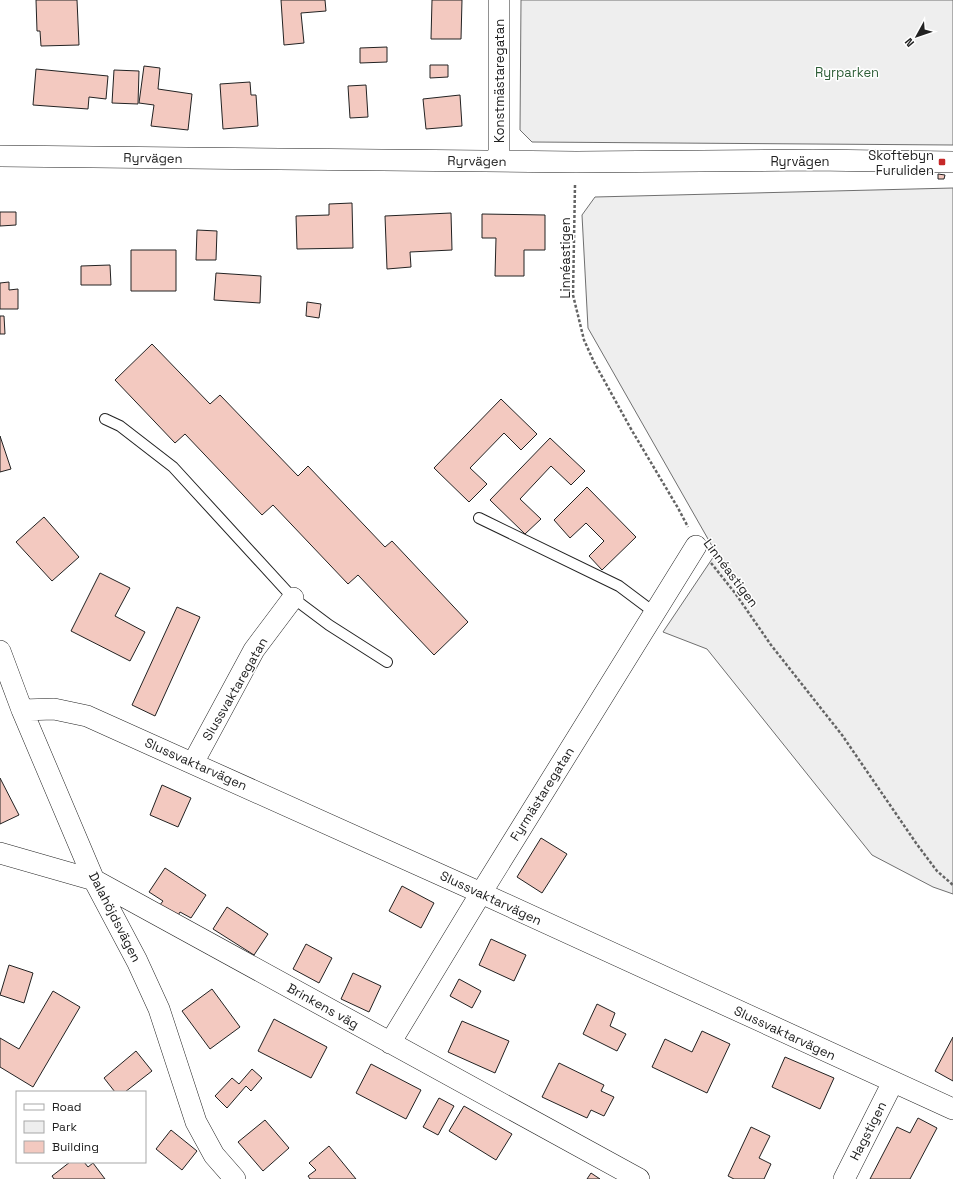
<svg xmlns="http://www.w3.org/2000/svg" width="953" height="1179" viewBox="0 0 953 1179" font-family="'Space Grotesk',sans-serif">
<rect width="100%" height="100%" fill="#fff"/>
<path fill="#eee" stroke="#6f6f6f" d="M521,0H953V145L532,142L520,130Z
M953,188V894L933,887L872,855L707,649L663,632L716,553L588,328L582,215L595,197Z"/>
<path fill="#f3c9c0" stroke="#222" d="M36,0H77L79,45L41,46L40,31H37Z
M281,0H325L326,11L301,13L304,43L284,45Z
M432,0H462L461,39H431Z
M387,47V62L360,63V48Z
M430,65H448V77L430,78Z
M144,66L160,68L158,89L192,94L188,130L151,126L154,105L139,103Z
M36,69L108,76L106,99L89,97L88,109L33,105Z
M114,70L139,71L138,104L112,103Z
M250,82L251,95H256L258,126L223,129L220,84Z
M366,85L368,117L350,118L348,86Z
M460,95L462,126L426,129L423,99Z
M938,174L945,175L944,179H938Z
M352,203L353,248L297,249L296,216L329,215V204Z
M0,212H16V225L0,226Z
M451,213L452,250L410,252L411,267L387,269L385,216Z
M482,214L545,215V250H524V276H495L496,238H482Z
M197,230L217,231L216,260H196Z
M131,250H176V291H131Z
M110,265L111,285H81V266Z
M216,273L261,276L260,303L214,300Z
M9,282V290L18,289V309H0V283Z
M307,302L321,304L319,318L306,316Z
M0,316H4L5,334H0Z
M152,344L210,404L220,395L298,476L308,466L385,547L392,541L468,622L434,655L358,575L348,584L273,505L262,515L185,434L175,443L115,380Z
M501,399L537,434L521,450L504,433L470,468L487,484L469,502L434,468Z
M0,436L11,469L0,472Z
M550,438L585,471L571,485L551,466L520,499L541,519L525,534L490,500Z
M587,487L636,537L602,570L589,556L604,541L586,523L570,538L554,520Z
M44,517L79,557L52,581L16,542Z
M100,573L130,588L115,616L145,632L130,661L71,631Z
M177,607L200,617L155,716L132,705Z
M0,778L19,815L0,824Z
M162,785L191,798L178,827L150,815Z
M541,838L567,854L542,893L517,877Z
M165,868L206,895L191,918L180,912L177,917L159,906L163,901L149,892Z
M402,886L434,903L421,928L389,911Z
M227,907L268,934L254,955L213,929Z
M491,939L526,955L514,981L479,965Z
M306,944L332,958L319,983L293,969Z
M9,965L33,973L24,1003L0,995Z
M353,973L381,986L369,1012L341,999Z
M459,979L481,991L472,1008L450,996Z
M212,989L240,1027L210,1049L182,1011Z
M53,991L80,1007L33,1087L0,1067V1038L19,1049Z
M597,1004L615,1013L610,1026L626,1034L617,1051L583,1034Z
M274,1019L327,1047L311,1078L258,1051Z
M462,1021L509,1041L495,1073L448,1052Z
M702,1031L730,1044L707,1093L652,1067L665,1039L692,1052Z
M953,1037V1081L935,1071Z
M136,1051L152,1071L125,1092H115L104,1078Z
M785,1057L834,1078L820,1109L772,1087Z
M559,1063L604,1085L601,1091L614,1097L604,1116L591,1110L587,1118L542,1097Z
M371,1064L421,1090L406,1119L356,1093Z
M252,1069L262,1078L251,1091L246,1086L227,1108L215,1096L232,1078L239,1084Z
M439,1098L454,1106L438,1135L423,1127Z
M464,1106L512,1134L496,1160L449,1131Z
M918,1118L937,1128L910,1179H870L897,1127L910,1133Z
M265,1120L289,1148L263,1171L238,1142Z
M751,1127L770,1136L759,1158L771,1164L764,1179H734L728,1176Z
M171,1130L197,1151L182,1170L156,1149Z
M329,1146L356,1179H310L308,1176L316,1170L309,1163Z
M70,1162H84L88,1167L93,1163L105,1179H54L52,1176Z
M591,1173L600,1179H587Z"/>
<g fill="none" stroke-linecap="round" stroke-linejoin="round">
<defs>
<path id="service" d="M105,419L120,426L173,467L293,598L329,625L387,662
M479,518L619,586L655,613"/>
<path id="minor" d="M499,0V161
M0,156L576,162L813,160L953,162
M0,651L22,710L94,880L137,961L159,1009L196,1122L214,1155L235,1179
M22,710L54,709L87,716L481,893L953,1109
M193,763L254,650L293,598
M0,853L94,880L639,1179
M390,1043L481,893L696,546
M844,1179L893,1082"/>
</defs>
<use href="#service" stroke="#222" stroke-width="12"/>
<use href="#minor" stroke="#222" stroke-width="22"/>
<path stroke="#646464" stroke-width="2.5" stroke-dasharray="3 2" stroke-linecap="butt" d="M575,185L573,295L584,340L594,362L631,429L678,508L688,527
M711,563L735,593L771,645L842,735L916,843L937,871L953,885"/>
<use href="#service" stroke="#fff" stroke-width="10"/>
<use href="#minor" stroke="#fff" stroke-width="21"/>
</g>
<rect fill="#c62828" stroke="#fff" stroke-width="1.5" x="938" y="158" width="8" height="8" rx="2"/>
<g text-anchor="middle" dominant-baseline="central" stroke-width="3" stroke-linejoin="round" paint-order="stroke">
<g font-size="13" fill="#2f5e38" stroke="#fff">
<text x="847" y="72">Ryrparken</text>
</g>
<g font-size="13" fill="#222" stroke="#fff">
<text transform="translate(499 81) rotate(-90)">Konstmästaregatan</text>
<text transform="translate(153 158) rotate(1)">Ryrvägen</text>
<text transform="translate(477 161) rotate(1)">Ryrvägen</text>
<text x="800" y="161">Ryrvägen</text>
<text transform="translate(565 258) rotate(-90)">Linnéastigen</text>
<text transform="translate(731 573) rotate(53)">Linnéastigen</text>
<text transform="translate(235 689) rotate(-60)">Slussvaktaregatan</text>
<text transform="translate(196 764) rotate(24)">Slussvaktarvägen</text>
<text transform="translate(542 794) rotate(-58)">Fyrmästaregatan</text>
<text transform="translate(491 898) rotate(25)">Slussvaktarvägen</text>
<text transform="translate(115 917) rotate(63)">Dalahöjdsvägen</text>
<text transform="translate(323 1006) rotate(29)">Brinkens väg</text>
<text transform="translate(785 1033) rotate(25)">Slussvaktarvägen</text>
<text transform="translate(868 1131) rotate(-63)">Hagstigen</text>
</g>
<g font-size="13" fill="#222" stroke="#fff" text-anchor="end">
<text x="934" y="155">Skoftebyn<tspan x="934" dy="15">Furuliden</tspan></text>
</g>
</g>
<rect x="16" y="1091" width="130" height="72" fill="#ffffff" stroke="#a7a7a7"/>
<rect x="24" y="1104" width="20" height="6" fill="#ffffff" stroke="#a7a7a7"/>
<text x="52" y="1111" font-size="12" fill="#222222">Road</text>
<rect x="24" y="1121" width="20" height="12" fill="#eeeeee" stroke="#a7a7a7"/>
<text x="52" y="1131" font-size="12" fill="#222222">Park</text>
<rect x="24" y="1141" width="20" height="12" fill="#f3c9c0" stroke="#a7a7a7"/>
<text x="52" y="1151" font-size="12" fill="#222222">Building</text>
<g transform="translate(917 36) rotate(230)" stroke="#ffffff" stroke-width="3" paint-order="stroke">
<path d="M0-3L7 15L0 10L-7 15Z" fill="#222222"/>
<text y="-6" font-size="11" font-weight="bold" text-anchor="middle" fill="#222222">N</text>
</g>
</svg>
